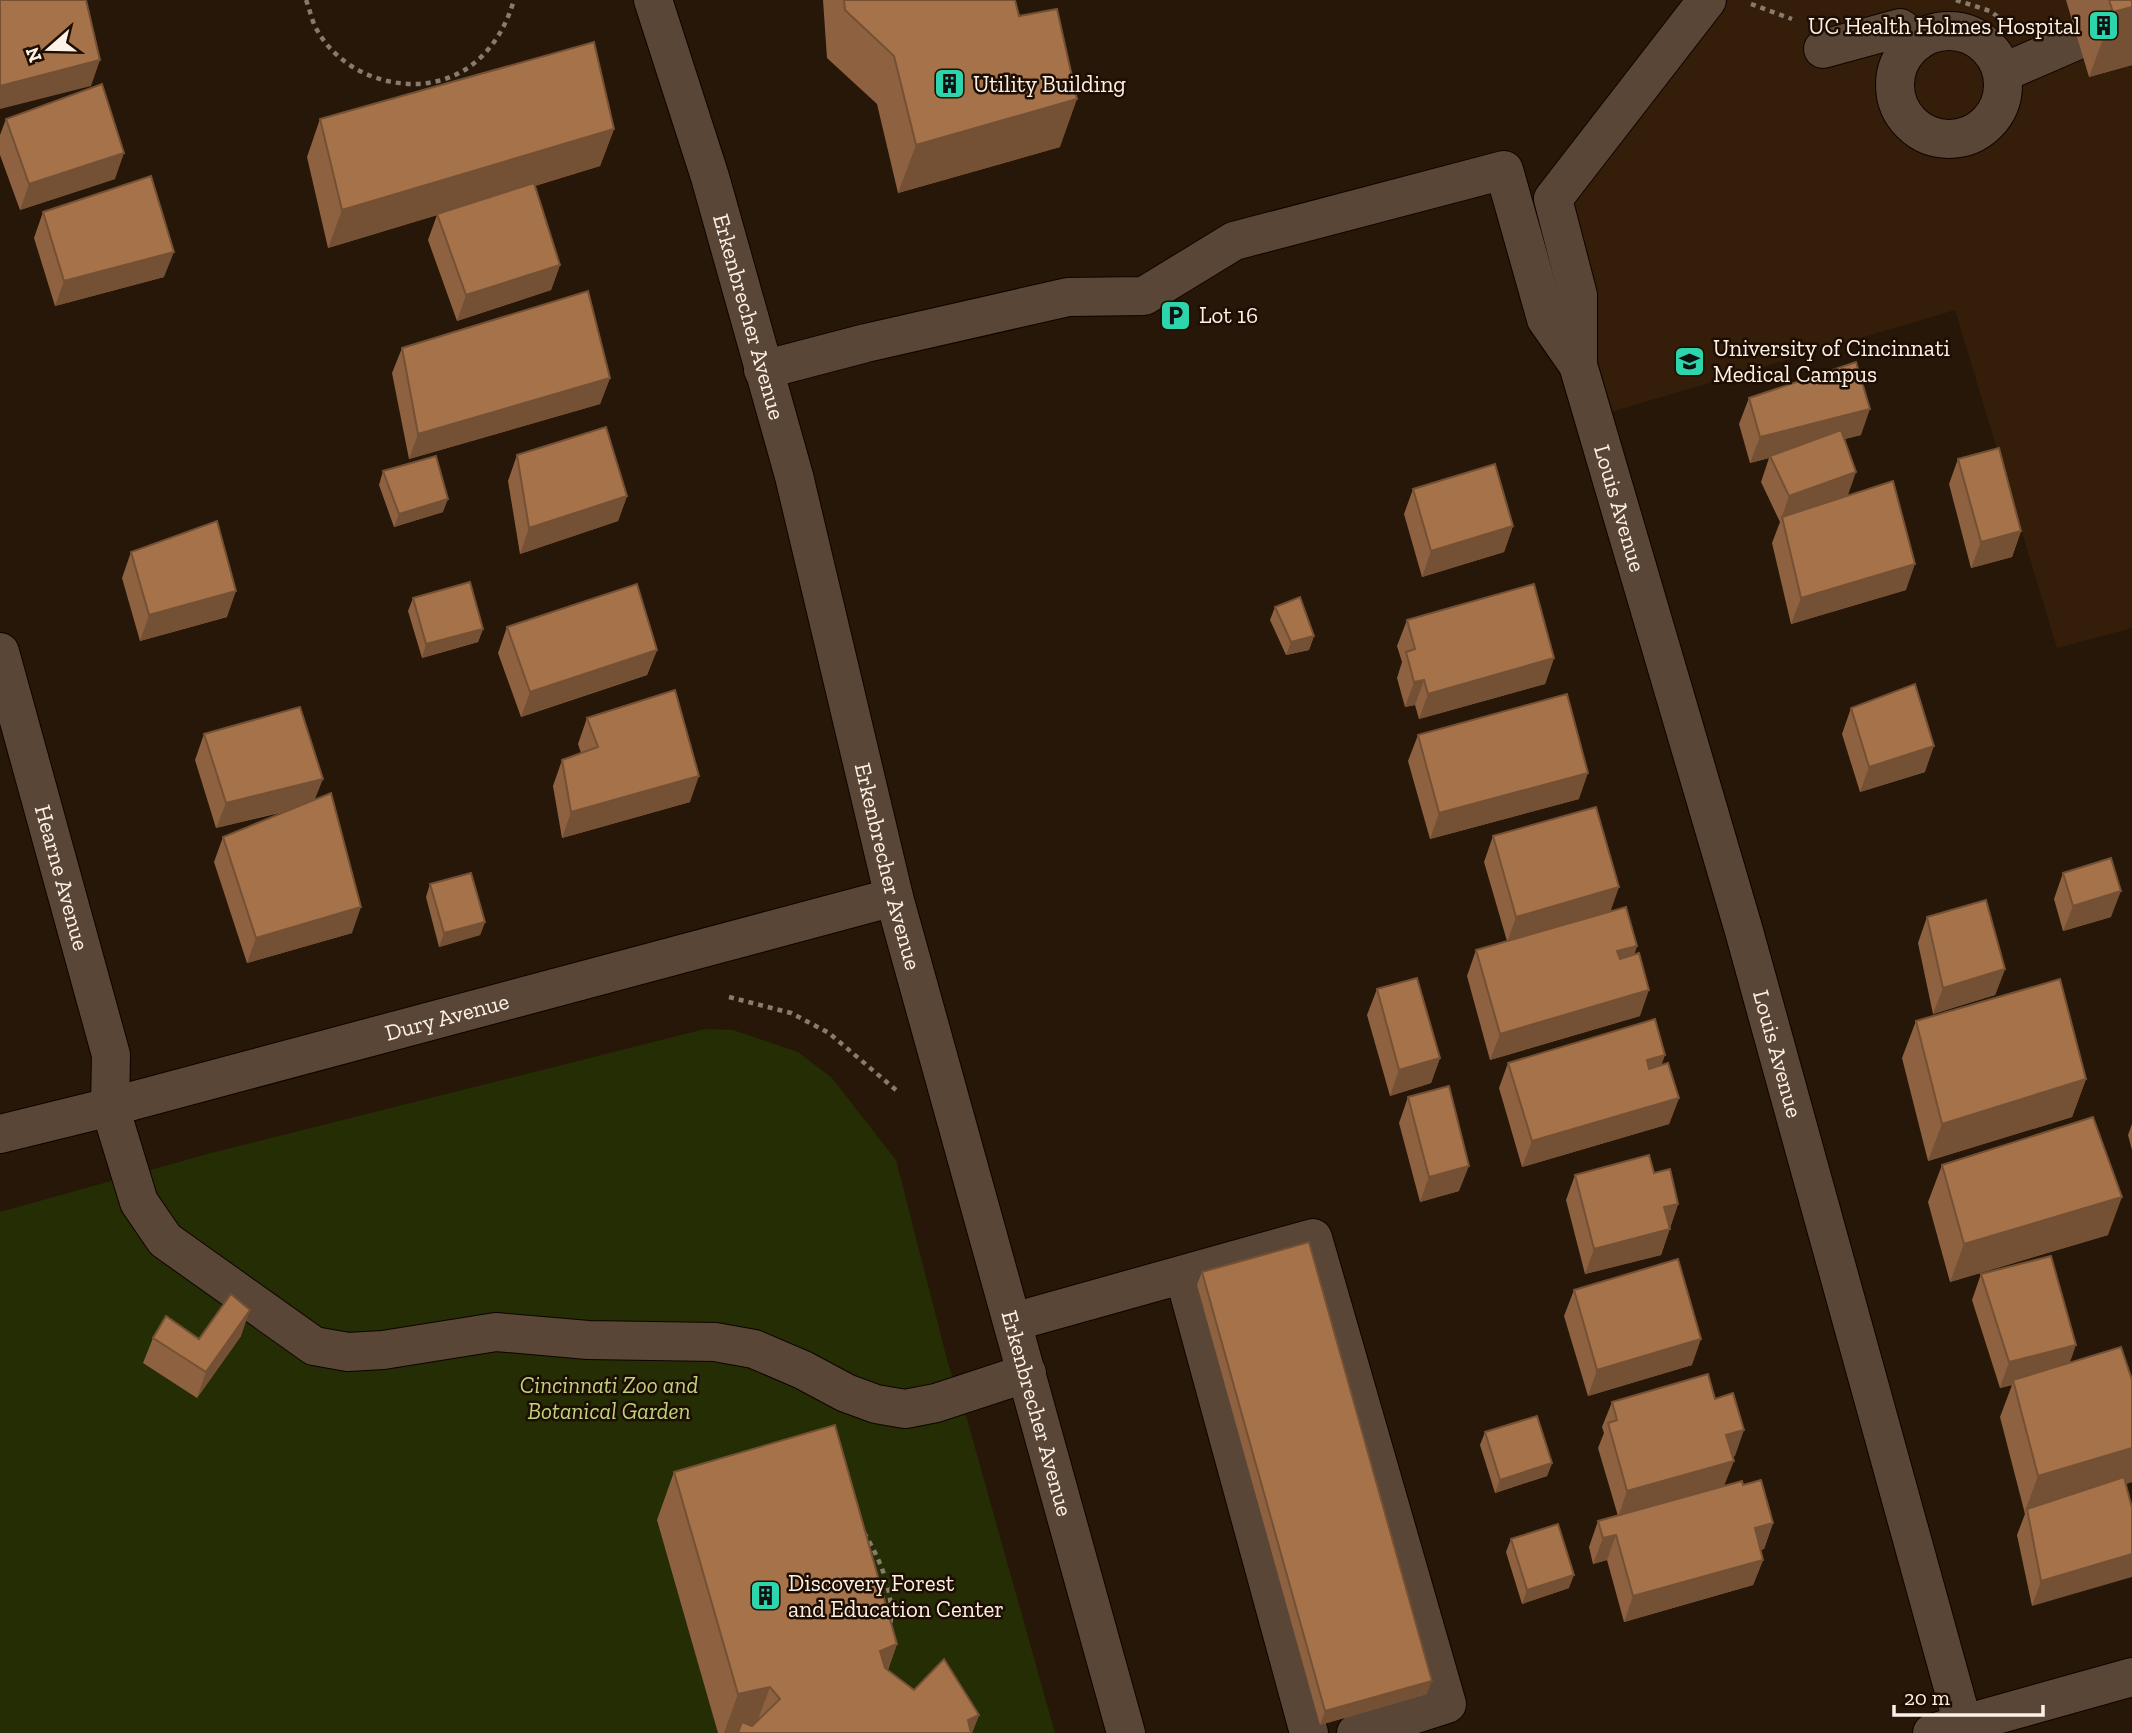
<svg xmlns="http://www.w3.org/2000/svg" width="2132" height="1733" viewBox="0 0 2132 1733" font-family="'Zilla Slab',serif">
<rect width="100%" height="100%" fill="#271708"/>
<path fill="#341e0a" d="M1707,0H2132V628L2057,648L1955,310L1611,412L1556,219Z"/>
<path fill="#242d03" d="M705,1029L733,1030L798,1052L832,1078L896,1160L948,1363L967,1419L1055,1733H0V1212L211,1153Z"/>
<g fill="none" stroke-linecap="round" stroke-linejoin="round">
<defs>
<g id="minor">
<path id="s1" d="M653,0L710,177L794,476L894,897L1126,1733"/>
<path id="s2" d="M1707,0L1553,199L1578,295V365L1744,931L1963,1724"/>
<circle cx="1949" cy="85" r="54"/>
<path d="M1823,49L1900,28L1918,41"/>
<path d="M2002,73L2078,40"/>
<path d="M763,370L866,343L1068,297L1144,296L1234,241L1504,170L1546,319L1578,365"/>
<path id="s3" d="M0,652L111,1055L110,1107L139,1202L165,1240L314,1346L348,1352L383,1350L496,1332L588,1340L715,1342L754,1349L803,1370L846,1393L876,1404L905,1409L936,1403L1027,1373"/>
<path id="s4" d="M0,1134L110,1107L894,897"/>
<path d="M1184,1275L1309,1733"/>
<path d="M1013,1322L1313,1238L1447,1704L1356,1733"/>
<path d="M1932,1733L2132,1677"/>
</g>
</defs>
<use href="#minor" stroke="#0f0300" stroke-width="40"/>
<path stroke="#887a6d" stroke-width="4.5" stroke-dasharray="5 5" stroke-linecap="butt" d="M306,0C310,10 312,22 317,30C348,86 432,103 479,59C497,42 507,23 514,0
M1956,0L1990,11L2005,22
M1751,4L1792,19
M729,997L791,1013L829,1033L896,1090
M864,1533C881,1560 895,1595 890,1627"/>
<use href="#minor" stroke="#594636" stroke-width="38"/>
</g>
<path fill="#8e6240" d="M823,0H1015L1060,147L898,193L877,104L827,58Z
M2066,0H2132V65L2089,77Z
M6,119L115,179L20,210L0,155V135Z
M320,119L614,129L600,166L535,186L560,265L551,290L457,321L428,240L437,215L328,248L307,157Z
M43,212L164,277L55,306L34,238Z
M402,348L610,378L600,404L409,459L392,373Z
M1749,398L1861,435L1844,439L1847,496L1906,590L1791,624L1772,543L1780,522L1761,482L1769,458L1750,463L1739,424Z
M517,455L627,496L618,521L520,554L508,481Z
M1958,459L2021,531L2012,557L1971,568L1949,484Z
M383,471L443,512L394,527L379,485Z
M1413,489L1513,526L1504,552L1422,577L1404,514Z
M131,552L227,617L140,641L122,578Z
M413,598L483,629L478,642L422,658L408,611Z
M1275,607L1314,636L1309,650L1286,655L1270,620Z
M1407,620L1554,658L1545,684L1419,719L1415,705L1405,707L1397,678L1402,662L1397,646Z
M507,627L657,650L647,675L521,717L498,653Z
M1851,708L1925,772L1860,792L1842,734Z
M587,718L690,802L562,838L553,786L562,760L581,753L578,744Z
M204,734L315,800L352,933L247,963L214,862L223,837L288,811L216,828L195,760Z
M1418,735L1579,799L1430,839L1408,761Z
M1493,836L1611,911L1637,946L1634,955L1640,1016L1490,1060L1467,976L1476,950L1507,941L1484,862Z
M2063,873L2111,917L2063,931L2054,899Z
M430,884L485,922L480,935L439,947L426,897Z
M1927,917L2005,969L1995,995L1933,1014L1918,943Z
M1377,989L1440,1058L1431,1083L1390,1096L1367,1015Z
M1916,1021L2086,1079L2072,1117L1928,1161L1902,1058Z
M1508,1063L1662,1065L1679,1098L1669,1124L1522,1167L1499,1088Z
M1408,1097L1459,1191L1420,1202L1399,1123Z
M2132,1124V1150L2128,1135Z
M1942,1165L2108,1235L1950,1282L1928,1202Z
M1654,1173L1678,1204L1661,1255L1585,1274L1566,1200L1575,1175Z
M1202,1272L1427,1694L1320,1725L1197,1285Z
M1981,1274L2069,1363L2132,1380V1482L2126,1484L2032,1606L2017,1535L2025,1514L2000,1417L2012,1385L2000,1388L1972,1300Z
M1574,1290L1692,1365L1588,1396L1564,1316Z
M241,1336L197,1398L143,1363L153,1338L199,1339Z
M1715,1399L1735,1456L1732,1457L1724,1486L1743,1485L1773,1523L1764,1549L1760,1550L1763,1560L1753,1585L1624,1622L1607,1560L1593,1564L1589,1547L1598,1521L1618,1516L1598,1448L1604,1433L1602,1427L1612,1402Z
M1485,1432L1552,1463L1547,1476L1495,1493L1480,1445Z
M674,1472L897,1644L888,1670L914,1690L979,1715L972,1733H718L657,1520Z
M1511,1539L1569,1588L1522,1604L1506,1552Z"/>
<path fill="#745034" d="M2132,7V65L2089,77L2113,12Z
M100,60L91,86L0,109V86Z
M1077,99L1060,147L898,193L916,145Z
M614,129L600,166L328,248L342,210Z
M124,153L115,179L20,210L29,184Z
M174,252L164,277L55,306L64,281Z
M560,265L551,290L457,321L466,295Z
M610,378L600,404L409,459L418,434Z
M1870,409L1861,435L1771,458L1770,456L1769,458L1750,463L1760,437Z
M1856,472L1847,498L1782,517L1780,522L1789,496Z
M627,496L618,521L520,554L529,528Z
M448,499L443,512L394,527L399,514Z
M1513,526L1504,552L1422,577L1431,551Z
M2021,531L2012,557L1971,568L1981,542Z
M1915,564L1906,590L1791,624L1801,598Z
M236,591L227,617L140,641L149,615Z
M483,629L478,642L422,658L426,644Z
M1314,636L1309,650L1286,655L1291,642Z
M657,650L647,675L521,717L530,692Z
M1554,658L1545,684L1419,719L1428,694Z
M1424,680L1415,705L1405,707L1414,682Z
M1934,746L1925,772L1860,792L1869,767Z
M1588,773L1579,799L1430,839L1439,813Z
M699,776L690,802L562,838L571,812Z
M323,779L313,804L216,828L226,803Z
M1619,887L1610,913L1507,943L1516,917Z
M2121,891L2111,917L2063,931L2073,906Z
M361,907L352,933L247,963L256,938Z
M485,922L480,935L439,947L444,933Z
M1637,946L1628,971L1608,977L1617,951Z
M2005,969L1995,995L1933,1014L1943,988Z
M1649,990L1640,1016L1490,1060L1500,1034Z
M1665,1055L1656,1081L1638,1086L1647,1060Z
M1440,1058L1431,1083L1390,1096L1399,1070Z
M2086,1079L2072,1117L1928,1161L1942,1124Z
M1679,1098L1669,1124L1522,1167L1532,1141Z
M1469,1166L1459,1191L1420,1202L1429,1177Z
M2122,1197L2108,1235L1950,1282L1964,1244Z
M1678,1204L1661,1255L1585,1274L1594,1249L1664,1207Z
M250,1310L241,1336L197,1398L206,1372Z
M1701,1339L1692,1365L1588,1396L1597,1370Z
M2076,1345L2067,1371L2013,1380L2012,1385L2000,1388L2009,1362Z
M1744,1430L1735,1456L1717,1461L1726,1435Z
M2132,1448V1482L2027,1513V1509L2024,1514L2038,1476Z
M1734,1461L1724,1486L1618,1517L1627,1491Z
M1552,1463L1547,1476L1495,1493L1500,1480Z
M1773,1523L1764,1549L1745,1554L1755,1528Z
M1616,1535L1607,1560L1593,1564L1603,1538Z
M2132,1554V1577L2032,1606L2041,1581Z
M1763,1560L1753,1585L1624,1622L1633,1596Z
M1574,1575L1569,1588L1522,1604L1527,1590Z
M897,1644L879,1692L880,1651Z
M1432,1681L1427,1694L1320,1725L1325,1711Z
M770,1687L753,1733H724L738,1694Z
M979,1715L972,1733H963L968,1720Z"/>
<path fill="#a5724a" stroke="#745034" stroke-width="2" d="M0,0H86L100,60L0,86Z
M844,0H1015L1019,16L1057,9L1077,99L916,145L894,56L845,10Z
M2109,0H2132V7L2113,12Z
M594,42L614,129L342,210L320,119Z
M102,84L124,153L29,184L6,119Z
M151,176L174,252L64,281L43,212Z
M534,183L560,265L466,295L437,214Z
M588,291L610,378L418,434L402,348Z
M1856,362L1870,409L1760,437L1749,398Z
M606,427L627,496L529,528L517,455Z
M1841,430L1856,472L1789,496L1770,456Z
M1999,448L2021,531L1981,542L1958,459Z
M436,456L448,499L399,514L383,471Z
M1495,464L1513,526L1431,551L1413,489Z
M1893,481L1915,564L1801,598L1782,517Z
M217,521L236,591L149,615L131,552Z
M470,582L483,629L426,644L413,598Z
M637,584L657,650L530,692L507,627Z
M1534,584L1554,658L1428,694L1424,680L1414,682L1406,652L1415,649L1407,620Z
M1300,597L1314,636L1291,642L1275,607Z
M1915,684L1934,746L1869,767L1851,708Z
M675,690L699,776L571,812L562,760L598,747L587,718Z
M1567,694L1588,773L1439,813L1418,735Z
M300,707L323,779L226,803L204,734Z
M331,793L361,907L256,938L223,837Z
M1596,807L1619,887L1516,917L1493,836Z
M2111,858L2121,891L2073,906L2063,873Z
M471,873L485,922L444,933L430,884Z
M1986,900L2005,969L1943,988L1927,917Z
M1626,907L1637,946L1617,951L1620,959L1639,953L1649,990L1500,1034L1476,950Z
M1417,978L1440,1058L1399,1070L1377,989Z
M2060,979L2086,1079L1942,1124L1916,1021Z
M1655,1019L1665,1055L1647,1060L1649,1069L1668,1063L1679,1098L1532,1141L1508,1063Z
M1449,1086L1469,1166L1429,1177L1408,1097Z
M2093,1117L2122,1197L1964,1244L1942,1165Z
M1649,1155L1654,1173L1670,1169L1678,1204L1664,1207L1670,1229L1594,1249L1575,1175Z
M1309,1242L1432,1681L1325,1711L1202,1272Z
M2051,1256L2076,1345L2009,1362L1981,1274Z
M1678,1259L1701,1339L1597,1370L1574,1290Z
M231,1294L250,1310L206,1372L153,1338L166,1316L199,1339Z
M2121,1347L2132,1380V1448L2038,1476L2013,1380Z
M1708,1374L1715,1399L1733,1393L1744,1430L1726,1435L1734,1461L1627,1491L1608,1423L1617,1420L1612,1402Z
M1537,1416L1552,1463L1500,1480L1485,1432Z
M835,1425L897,1644L880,1651L885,1668L914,1690L944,1659L979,1715L968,1720L971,1733H738L742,1722L752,1726L780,1699L770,1687L738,1694L674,1472Z
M2124,1477L2132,1508V1554L2041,1581L2027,1509Z
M1761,1480L1773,1523L1755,1528L1763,1560L1633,1596L1616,1535L1603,1538L1598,1521L1742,1481L1743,1485Z
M1558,1524L1574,1575L1527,1590L1511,1539Z"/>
<defs>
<symbol id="building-square" viewBox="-11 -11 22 22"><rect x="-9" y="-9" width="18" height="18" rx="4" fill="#2cd5ab" stroke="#1e0e02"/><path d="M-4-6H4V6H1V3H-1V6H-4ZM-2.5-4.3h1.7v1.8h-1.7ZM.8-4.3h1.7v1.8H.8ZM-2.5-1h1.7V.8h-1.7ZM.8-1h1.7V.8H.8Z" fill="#111"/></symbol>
<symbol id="parking-square" viewBox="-11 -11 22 22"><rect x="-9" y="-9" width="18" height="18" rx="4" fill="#2cd5ab" stroke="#1e0e02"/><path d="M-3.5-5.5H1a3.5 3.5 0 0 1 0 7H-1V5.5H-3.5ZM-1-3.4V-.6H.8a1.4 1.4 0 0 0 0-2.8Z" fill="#111"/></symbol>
<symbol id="university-square" viewBox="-11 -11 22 22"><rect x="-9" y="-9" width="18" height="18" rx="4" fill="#2cd5ab" stroke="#1e0e02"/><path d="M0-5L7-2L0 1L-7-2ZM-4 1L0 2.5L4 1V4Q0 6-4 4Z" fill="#111"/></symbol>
</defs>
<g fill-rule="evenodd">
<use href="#building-square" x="2086" y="8" width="35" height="35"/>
<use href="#building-square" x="932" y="66" width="35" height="35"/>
<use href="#parking-square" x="1158" y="298" width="35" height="35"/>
<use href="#university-square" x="1672" y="344" width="35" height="35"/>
<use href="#building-square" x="748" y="1578" width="35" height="35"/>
</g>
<g text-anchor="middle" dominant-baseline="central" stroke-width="5" stroke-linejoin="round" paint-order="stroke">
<g font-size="23" fill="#fdf1e7" stroke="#1e0e02" text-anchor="start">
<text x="2080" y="26" text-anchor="end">UC Health Holmes Hospital</text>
<text x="973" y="84">Utility Building</text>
<text x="1199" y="315">Lot 16</text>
<text x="1713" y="348">University of Cincinnati<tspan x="1713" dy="26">Medical Campus</tspan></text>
<text x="788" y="1583">Discovery Forest<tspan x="788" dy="26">and Education Center</tspan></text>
</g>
<g font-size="23" fill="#fdf1e7" stroke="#1e0e02">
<text stroke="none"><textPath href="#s1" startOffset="331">Erkenbrecher Avenue</textPath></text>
<text stroke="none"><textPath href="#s2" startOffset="570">Louis Avenue</textPath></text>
<text stroke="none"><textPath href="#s1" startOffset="898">Erkenbrecher Avenue</textPath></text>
<text stroke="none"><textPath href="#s3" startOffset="234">Hearne Avenue</textPath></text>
<text stroke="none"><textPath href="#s4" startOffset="462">Dury Avenue</textPath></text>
<text stroke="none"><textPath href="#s2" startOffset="1138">Louis Avenue</textPath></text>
<text stroke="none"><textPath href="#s1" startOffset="1465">Erkenbrecher Avenue</textPath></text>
</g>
<g font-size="23" font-style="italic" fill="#bdd37c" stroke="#1e0e02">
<text x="609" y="1385">Cincinnati Zoo and<tspan x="609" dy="26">Botanical Garden</tspan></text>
</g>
</g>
<g transform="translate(49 49) rotate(250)" stroke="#1e0e02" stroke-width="5" paint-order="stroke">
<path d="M0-5L12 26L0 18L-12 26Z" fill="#fdf1e7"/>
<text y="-10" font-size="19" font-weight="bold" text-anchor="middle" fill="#fdf1e7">N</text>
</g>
<path d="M1894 1705v10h149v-10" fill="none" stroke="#fdf1e7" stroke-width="3.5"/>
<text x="1904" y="1705" font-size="21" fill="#fdf1e7" stroke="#1e0e02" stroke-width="5" paint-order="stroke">20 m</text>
</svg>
